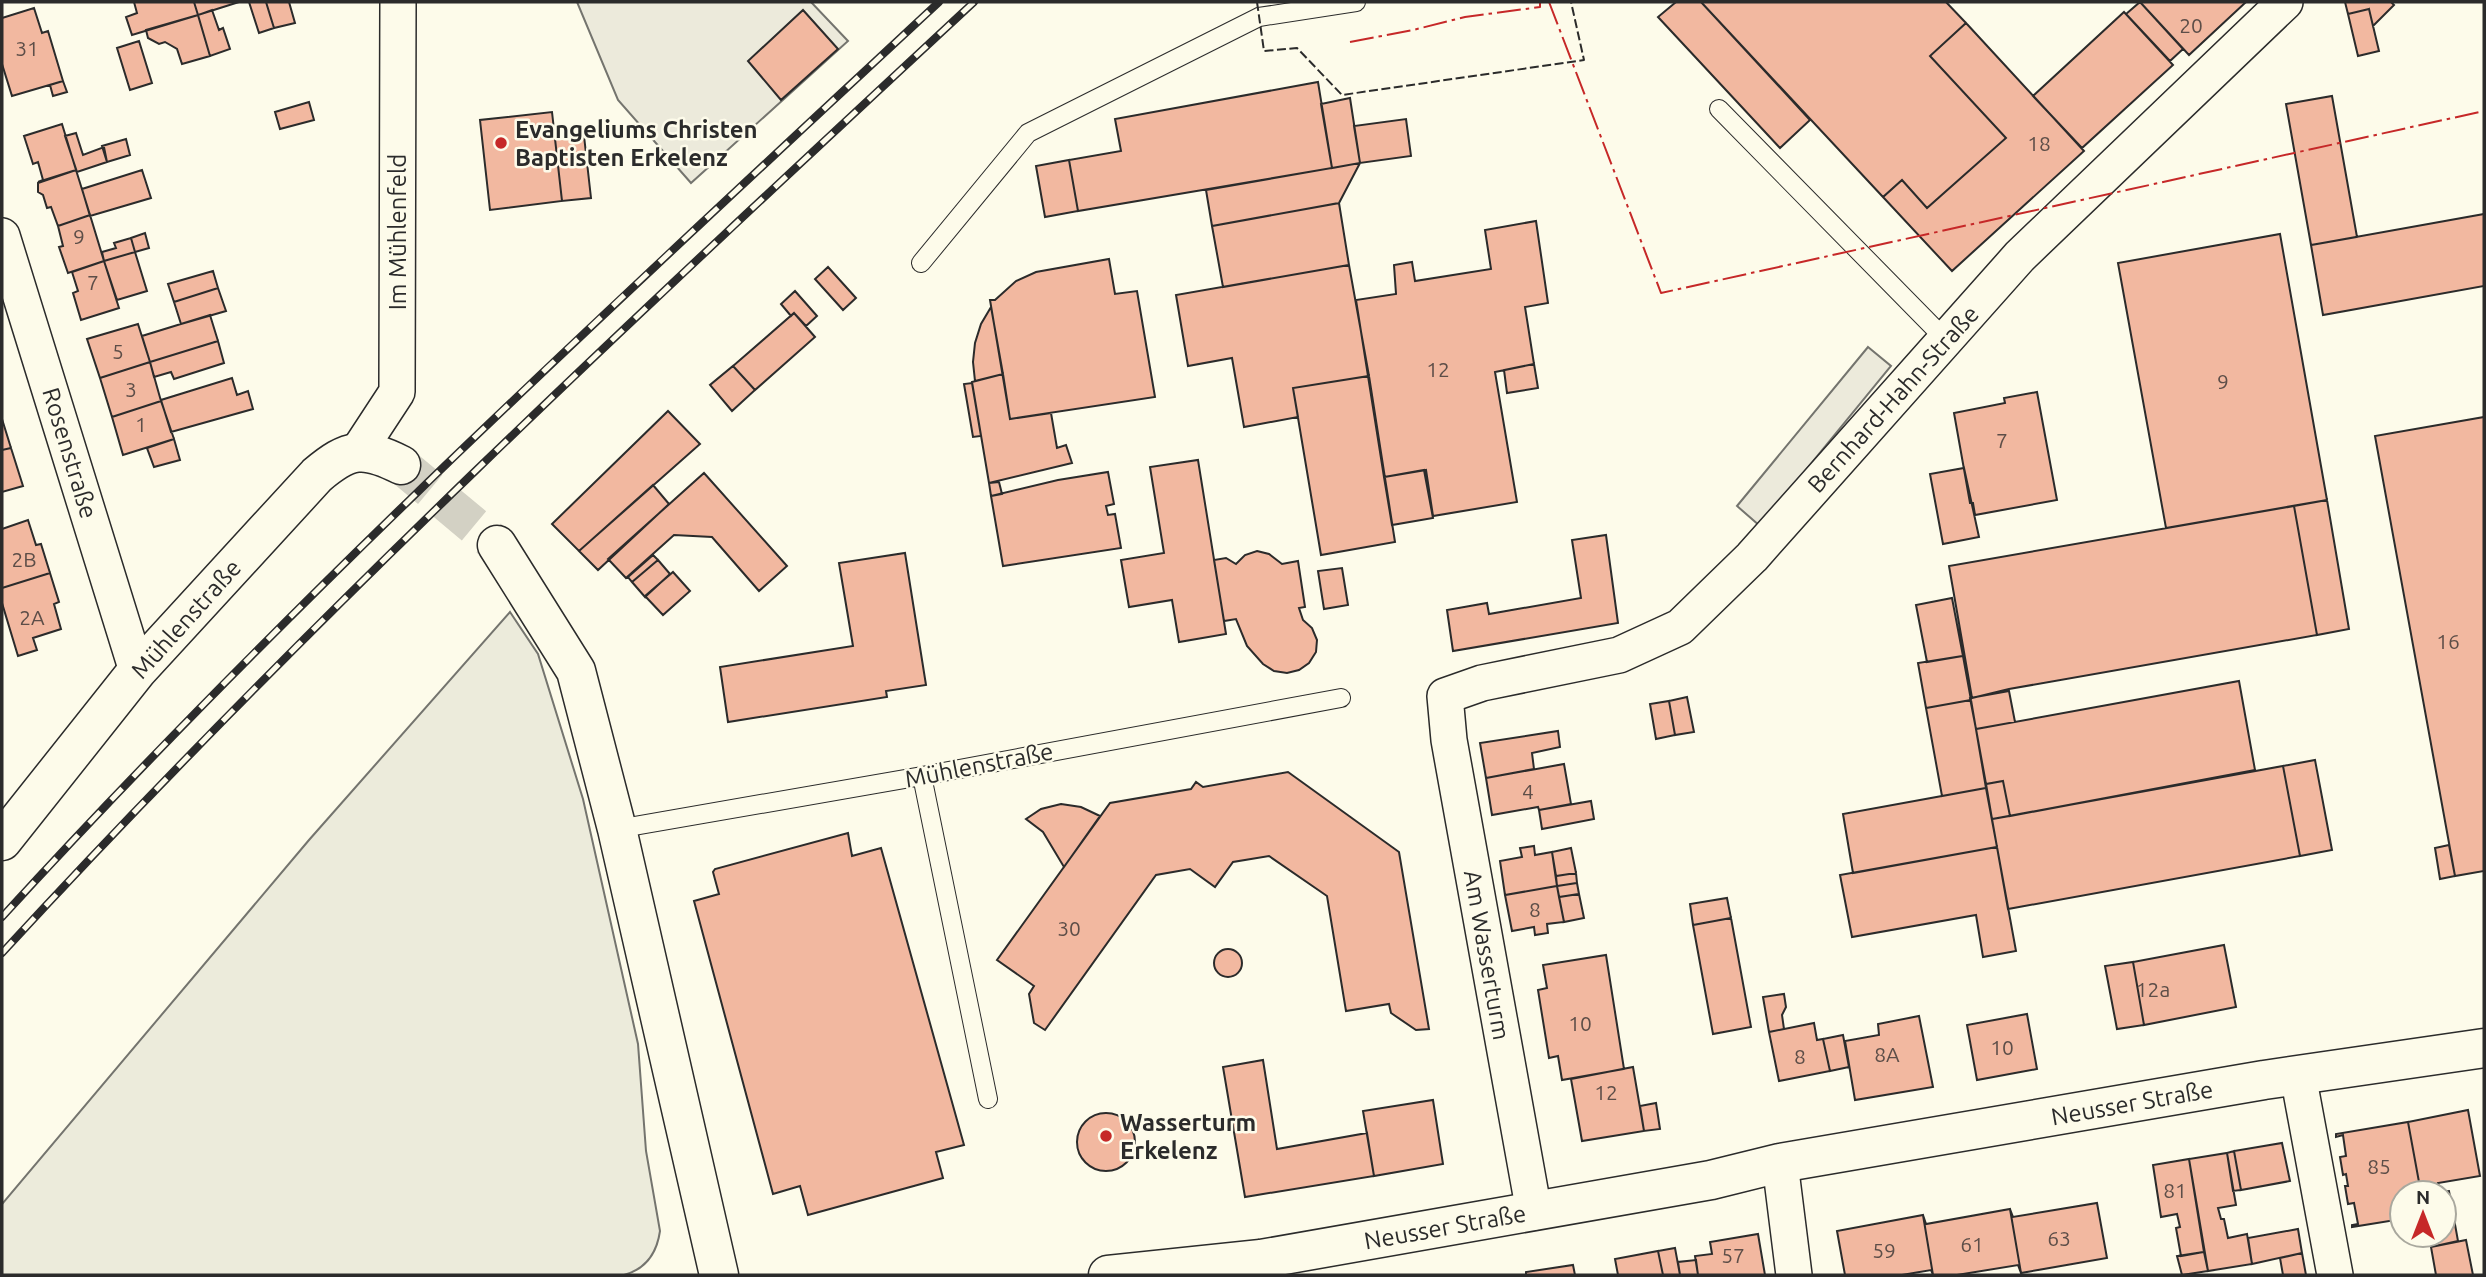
<svg xmlns="http://www.w3.org/2000/svg" width="2486" height="1277" viewBox="0 0 2486 1277" font-family="Ubuntu,sans-serif">
<rect width="100%" height="100%" fill="#fdfbea"/>
<path fill="#ecebdb" stroke="#74746e" stroke-width="2" d="M510,612L538,654L583,799L638,1044L646,1151L660,1231C657,1252 646,1269 624,1275H2V1204L309,840Z"/>
<path fill="#eceadb" stroke="#74746e" stroke-width="2" d="M577,2H811L848,41L691,183L618,100Z
M1868,347L1891,366L1760,526L1737,506Z"/>
<path fill="#f2b8a0" stroke="#2b2b2b" stroke-width="2" d="M134,2H194L198,15L132,35L126,17L137,13Z
M194,2H239L198,15Z
M249,2H266L274,28L259,33Z
M266,2H289L295,23L274,28Z
M1676,2H1701L1810,120L1780,148L1658,17Z
M1701,2H1946L1966,23L1930,56L2006,138L1927,208L1902,180L1883,197Z
M2140,2L2183,49L2170,61L2126,14Z
M2140,2H2246L2189,55Z
M2345,2H2391L2394,5L2373,26L2369,9L2348,14Z
M34,8L42,33L48,31L63,81L12,96L2,64V18Z
M2369,9L2379,51L2358,56L2348,14Z
M212,10L219,30L223,28L230,49L210,56L198,15Z
M803,10L838,49L781,100L748,61Z
M2124,12L2173,65L2082,148L2033,96Z
M198,15L210,56L182,64L177,49L165,42L159,44L148,38L146,30Z
M1966,23L2084,151L1952,271L1883,197L1902,180L1927,208L2006,138L1930,56Z
M139,41L152,83L130,90L117,48Z
M63,81L67,92L53,96L50,85Z
M1318,82L1332,168L1078,211L1069,160L1121,151L1115,119Z
M2332,96L2357,237L2311,245L2286,104Z
M1350,98L1360,163L1332,168L1321,104Z
M309,102L314,120L280,129L275,112Z
M552,112L562,201L490,210L480,120Z
M1406,119L1411,156L1360,163L1354,126Z
M62,124L76,170L38,182L43,180L38,162L33,164L24,136Z
M583,127L591,198L562,201L554,130Z
M76,133L83,155L104,147L107,162L77,172L65,136Z
M126,139L130,155L107,162L102,146Z
M1069,160L1078,211L1045,217L1036,166Z
M1360,163L1339,203L1212,226L1206,190Z
M76,170L90,215L58,226L51,207L47,208L43,195L38,192V183Z
M142,170L151,198L90,216L82,189Z
M1339,203L1349,265L1223,287L1212,226Z
M2484,214V286L2323,315L2311,245Z
M90,215L104,261L68,273L59,247L63,246L58,226Z
M1536,221L1548,303L1525,307L1534,364L1495,372L1517,502L1433,516L1426,470L1384,477L1356,300L1396,294L1394,265L1412,262L1415,281L1491,269L1485,230Z
M145,233L149,248L135,252L131,238Z
M2280,234L2327,500L2166,528L2118,263Z
M131,238L135,252L104,261L102,252L116,248L114,243Z
M135,252L147,291L117,300L104,261Z
M1109,259L1115,294L1137,291L1155,397L1010,419L990,300H995L1016,281L1036,272Z
M104,261L119,308L81,320L73,293L78,291L72,272Z
M1349,265L1369,376L1293,388L1298,417L1244,427L1232,358L1188,366L1176,295Z
M828,267L856,298L843,310L815,279Z
M213,271L218,288L174,302L168,284Z
M218,288L226,311L181,324L174,302Z
M795,291L817,316L806,326L794,313L791,316L781,304Z
M991,307L1003,374L975,381L973,362L975,343L981,324Z
M794,313L815,337L755,390L733,366Z
M210,315L218,341L150,362L142,336Z
M138,324L150,362L100,378L87,339Z
M218,341L224,363L174,379L171,372L154,377L150,362Z
M150,362L161,401L112,417L100,378Z
M1534,364L1538,388L1507,393L1504,370Z
M733,366L755,390L732,411L710,385Z
M1003,374L1010,419L1051,413L1057,448L1066,445L1072,463L989,483L972,382Z
M1369,376L1395,542L1321,555L1293,388Z
M232,378L237,395L248,391L253,409L171,432L161,400Z
M972,383L981,436L973,437L964,384Z
M2037,392L2057,500L1975,515L1973,503H1970L1954,413L2005,403L2004,398Z
M161,401L174,439L123,455L112,417Z
M668,411L700,444L579,551L552,524Z
M2484,417V871L2455,876L2375,436Z
M2,419L11,448L2,450Z
M174,439L180,460L154,467L147,448Z
M11,448L23,486L2,492V450Z
M1198,460L1226,634L1179,642L1172,600L1129,607L1121,560L1164,553L1150,467Z
M1964,468L1979,537L1943,544L1930,474Z
M1424,470L1433,518L1392,525L1384,477Z
M1108,472L1114,504L1106,506L1108,515L1115,514L1121,548L1003,566L991,496L1058,480Z
M704,473L787,566L759,591L712,537L674,535L626,578L608,559Z
M999,482L1002,494L991,496L989,483Z
M653,485L669,504L598,570L579,551Z
M2327,500L2349,629L2317,635L2294,506Z
M2294,506L2317,635L2009,689L1972,698L1949,566Z
M28,520L36,545L41,544L50,573L2,588V529Z
M1606,535L1618,623L1453,651L1447,610L1487,603L1489,614L1581,598L1572,540Z
M1257,551L1269,554L1282,564L1298,561L1305,607L1299,608L1303,620L1312,628L1317,640L1316,652L1309,663L1299,670L1287,673L1274,671L1263,664L1247,646L1236,619L1224,621L1214,560L1226,558L1236,564L1245,555Z
M905,553L926,685L886,691L887,697L728,722L720,667L853,646L839,563Z
M653,555L658,560L632,582L628,577Z
M658,560L670,574L645,597L632,582Z
M1342,568L1348,605L1324,609L1318,571Z
M673,572L690,591L663,615L645,596Z
M50,573L59,602L54,604L61,629L33,638L37,650L18,656L2,603V588Z
M1952,598L1963,656L1927,662L1916,605Z
M1963,656L1971,700L1926,708L1918,663Z
M2239,681L2255,770L2010,816L2003,781L1986,784L1976,729Z
M2009,691L2015,722L1976,729L1970,698Z
M1687,697L1694,732L1675,735L1669,701Z
M1971,700L1986,788L1942,796L1926,708Z
M1669,701L1675,735L1656,739L1650,704Z
M1558,731L1560,747L1532,753L1534,769L1486,778L1480,743Z
M2315,760L2332,850L2300,856L2283,766Z
M1564,764L1571,804L1539,810L1538,807L1492,815L1486,778Z
M2283,766L2300,856L2008,909L1992,819Z
M1288,772L1399,852L1429,1029L1416,1030L1391,1013L1389,1004L1346,1011L1327,896L1269,856L1233,862L1215,887L1190,869L1156,875L1045,1030L1034,1023L1029,994L1034,986L997,960L1110,803L1191,789L1196,782L1203,787Z
M2003,781L2010,816L1992,819L1986,784Z
M1986,788L1997,847L1853,873L1843,814Z
M1591,801L1594,819L1542,829L1539,810Z
M1061,804L1081,807L1100,816L1064,867L1043,832L1026,819L1041,809Z
M848,833L852,856L881,848L964,1145L936,1152L943,1178L808,1215L800,1186L773,1194L694,901L719,894L713,872L715,869Z
M2449,845L2455,876L2440,879L2435,848Z
M1534,846L1535,855L1552,852L1557,886L1505,895L1500,861L1522,857L1520,848Z
M1997,847L2016,951L1983,957L1976,915L1852,937L1840,875Z
M1571,848L1576,873L1556,876L1552,852Z
M1576,873L1577,883L1557,886L1556,876Z
M1577,883L1579,894L1559,897L1557,886Z
M1557,886L1564,922L1547,924L1548,933L1535,935L1534,927L1512,931L1505,895Z
M1579,894L1584,918L1564,922L1559,897Z
M1727,898L1731,918L1693,925L1690,904Z
M1731,918L1751,1027L1713,1034L1693,925Z
M2224,945L2236,1007L2144,1025L2133,962Z
M1214 963a14 14 0 1 1 28 0a14 14 0 1 1-28 0Z
M1606,955L1624,1069L1562,1080L1558,1056L1549,1058L1538,990L1547,988L1543,965Z
M2133,962L2144,1025L2117,1029L2105,966Z
M1784,994L1786,1007L1782,1015L1784,1029L1769,1032L1763,997Z
M2027,1014L2037,1069L1977,1080L1967,1025Z
M1919,1016L1933,1087L1855,1100L1845,1041L1879,1035L1878,1024Z
M1814,1023L1817,1040L1823,1039L1830,1071L1779,1081L1769,1032Z
M1843,1035L1849,1067L1830,1071L1823,1039Z
M1263,1060L1277,1149L1367,1133L1374,1176L1245,1197L1223,1067Z
M1633,1067L1644,1131L1582,1141L1571,1079Z
M1433,1100L1443,1164L1374,1176L1363,1111Z
M1656,1103L1660,1129L1644,1131L1640,1106Z
M2468,1110L2480,1176L2438,1183L2440,1192L2449,1191L2458,1241L2431,1247L2428,1235H2444V1193H2421L2408,1122Z
M1077 1142a29 29 0 1 1 58 0a29 29 0 1 1-58 0Z
M2408,1122L2421,1193H2402V1219L2352,1227V1225L2358,1224L2354,1203L2348,1204L2345,1186H2348L2346,1174L2343,1175L2340,1157L2346,1156L2343,1135L2336,1137V1134Z
M2282,1143L2290,1181L2241,1190L2234,1151Z
M2234,1151L2241,1190L2233,1191L2227,1153Z
M2227,1153L2236,1205L2218,1208L2221,1219H2224L2228,1238L2247,1234L2252,1264L2208,1271L2189,1159Z
M2189,1159L2204,1252L2181,1256L2176,1228L2180,1227L2177,1214L2161,1217L2153,1165Z
M2097,1203L2107,1258L2021,1273L2010,1209L2013,1217Z
M2010,1209L2021,1273L2018,1265L1957,1275H1933L1923,1215L1926,1224Z
M1923,1215L1933,1275L1931,1270L1902,1275H1845L1837,1231Z
M2298,1229L2302,1253L2252,1264L2248,1238Z
M1758,1234L1765,1275H1698L1695,1256L1712,1254L1710,1242Z
M2466,1240L2473,1275H2436L2431,1247Z
M1675,1248L1680,1275H1663L1658,1251Z
M1658,1251L1663,1275H1618L1615,1259Z
M2204,1252L2208,1271L2182,1275L2177,1256Z
M2302,1253L2306,1275H2283L2280,1258Z
M1696,1260L1698,1275H1680L1678,1262Z
M1573,1265L1575,1275H1526V1272Z"/>
<g fill="none" stroke-linecap="round" stroke-linejoin="round">
<path stroke="#d3d1c4" stroke-width="38" stroke-dasharray="38 19" stroke-linecap="butt" d="M401,465L497,545"/>
<defs>
<path id="service" d="M1719,109L1945,339
M921,263L1028,133L1259,17L1356,2
M922,776L988,1099
M617,829L922,776L1341,698"/>
<path id="minor" d="M2,236L137,671
M359,450L397,392L398,2
M2298,1075L2335,1275
M1780,1163L1794,1275
M1534,1212L1449,740L1445,696L1482,683L1619,655L1680,627L1752,557L2020,256L2285,2"/>
<path id="tertiary" d="M497,545L576,671L617,829L719,1275
M2,841L137,671L317,475C349,448 363,446 401,465
M1108,1275L1261,1259L1711,1180L1780,1163L2264,1080L2484,1048"/>
</defs>
<use href="#service" stroke="#2b2b2b" stroke-width="20"/>
<use href="#minor" stroke="#2b2b2b" stroke-width="38"/>
<use href="#tertiary" stroke="#2b2b2b" stroke-width="41"/>
<use href="#service" stroke="#fdfbea" stroke-width="18"/>
<use href="#minor" stroke="#fdfbea" stroke-width="35"/>
<use href="#tertiary" stroke="#fdfbea" stroke-width="38"/>
<defs>
<path id="rail" d="M2,917C296,595 620,299 939,2
M2,953C309,619 642,310 974,2"/>
</defs>
<use href="#rail" stroke="#2b2b2b" stroke-width="8"/>
<use href="#rail" stroke="#fdfbea" stroke-width="5" stroke-dasharray="16" stroke-linecap="butt"/>
<path stroke="#2b2b2b" stroke-width="2" stroke-dasharray="9 3.5" stroke-linecap="butt" d="M1257,2L1264,51L1297,48L1342,95L1584,60L1571,2"/>
<path stroke="#c62828" stroke-width="2" stroke-dasharray="24 5 3.5 5" stroke-linecap="butt" d="M1549,2L1661,293L2484,111
M1350,42L1413,30L1465,17L1540,7V2"/>
</g>
<g fill="#c62828" stroke="#fdfbea" stroke-width="2.5">
<circle cx="501" cy="143" r="7"/>
<circle cx="1106" cy="1136" r="7"/>
</g>
<g text-anchor="middle" dominant-baseline="central" stroke-width="5" stroke-linejoin="round" paint-order="stroke">
<g font-size="21" fill="#5d4e48">
<text x="2191" y="25">20</text>
<text x="27" y="48">31</text>
<text x="2039" y="143">18</text>
<text x="79" y="236">9</text>
<text x="93" y="282">7</text>
<text x="118" y="351">5</text>
<text x="1438" y="369">12</text>
<text x="2223" y="381">9</text>
<text x="131" y="389">3</text>
<text x="141" y="424">1</text>
<text x="2002" y="440">7</text>
<text x="24" y="559">2B</text>
<text x="32" y="617">2A</text>
<text x="2448" y="641">16</text>
<text x="1528" y="791">4</text>
<text x="1535" y="909">8</text>
<text x="1069" y="928">30</text>
<text x="2153" y="989">12a</text>
<text x="1580" y="1023">10</text>
<text x="2002" y="1047">10</text>
<text x="1887" y="1054">8A</text>
<text x="1800" y="1056">8</text>
<text x="1606" y="1092">12</text>
<text x="2379" y="1166">85</text>
<text x="2175" y="1190">81</text>
<text x="2059" y="1238">63</text>
<text x="1972" y="1244">61</text>
<text x="1884" y="1250">59</text>
<text x="1733" y="1255">57</text>
</g>
<g font-size="24" font-weight="bold" fill="#2b2b2b" stroke="#fdfbea" text-anchor="start">
<text x="515" y="129">Evangeliums Christen<tspan x="515" dy="28">Baptisten Erkelenz</tspan></text>
<text x="1120" y="1122">Wasserturm<tspan x="1120" dy="28">Erkelenz</tspan></text>
</g>
<g font-size="24" fill="#2b2b2b" stroke="#fdfbea">
<text transform="translate(397 232) rotate(-90)">Im Mühlenfeld</text>
<text transform="translate(1893 399) rotate(-48)">Bernhard-Hahn-Straße</text>
<text transform="translate(70 453) rotate(73)">Rosenstraße</text>
<text transform="translate(186 619) rotate(-48)">Mühlenstraße</text>
<text transform="translate(979 765) rotate(-11)">Mühlenstraße</text>
<text transform="translate(1487 955) rotate(80)">Am Wasserturm</text>
<text transform="translate(2132 1103) rotate(-10)">Neusser Straße</text>
<text transform="translate(1445 1227) rotate(-10)">Neusser Straße</text>
</g>
</g>
<rect width="2486" height="1277" fill="none" stroke="#2b2b2b" stroke-width="7"/>
<g transform="translate(2423 1214)"><circle r="33" fill="#fdfbea" stroke="#a9a89e" stroke-width="2"/>
<path d="M0-5L12 26L0 18L-12 26Z" fill="#c62828"/>
<text y="-10" font-size="19" font-weight="bold" text-anchor="middle" fill="#2b2b2b">N</text>
</g>
</svg>
